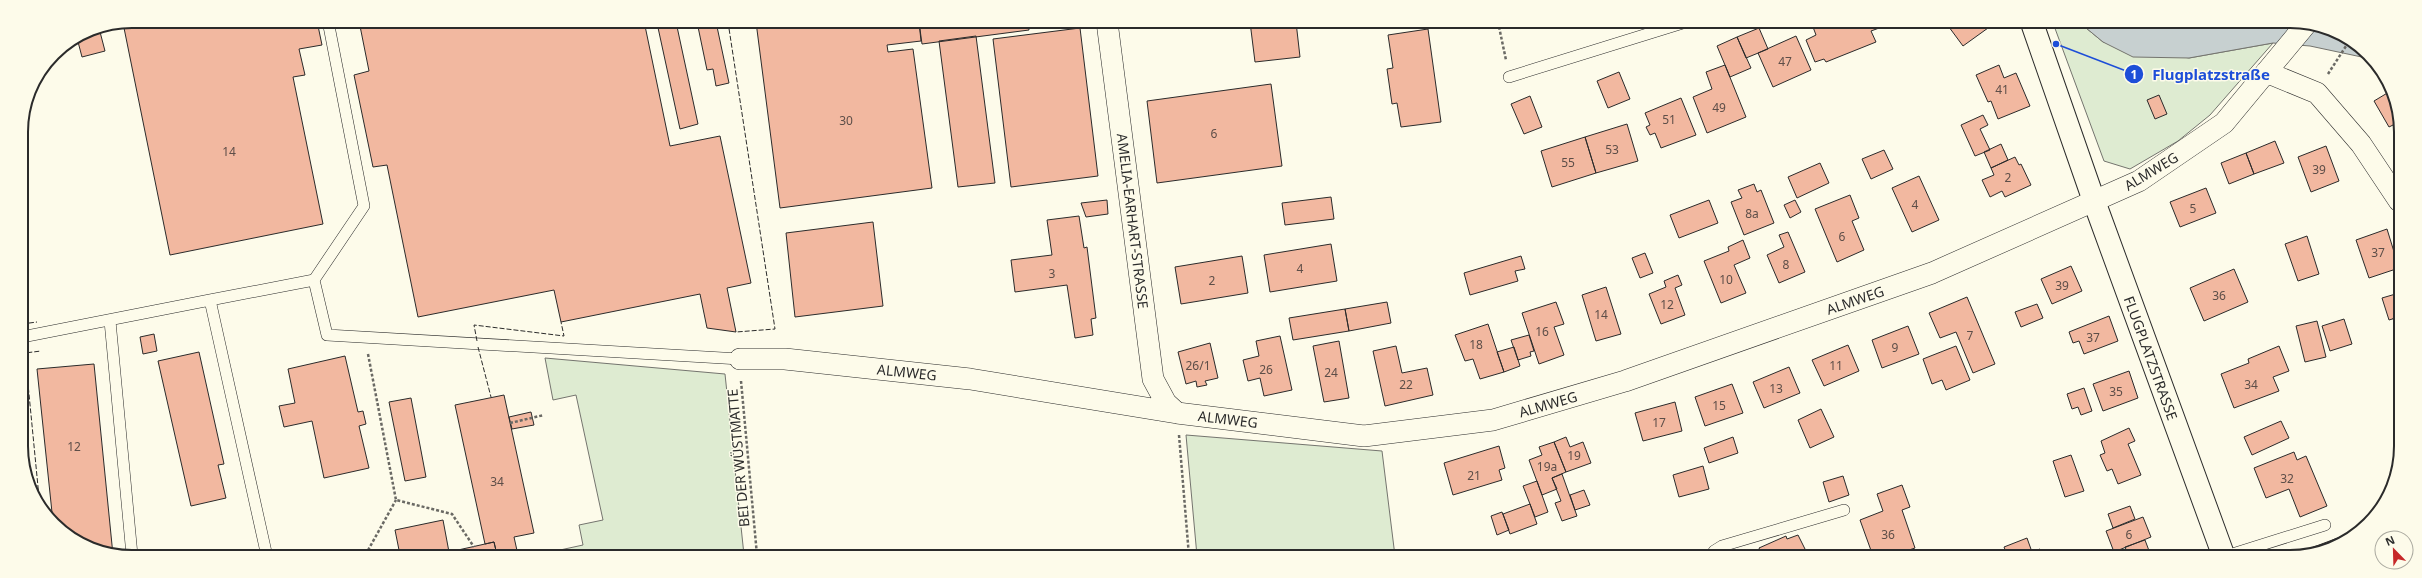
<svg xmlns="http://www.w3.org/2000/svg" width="2422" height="578" viewBox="0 0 2422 578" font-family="'Noto Sans',sans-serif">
<rect width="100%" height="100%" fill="#fdfbea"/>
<path fill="#deebd1" stroke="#74746e" d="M2053,23H2080L2103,42L2189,58L2273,43L2210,115L2178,141L2130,169L2104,161Z
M545,358L725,374L744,555H537L583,545L579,525L603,520L576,395L553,400Z
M1186,435L1382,451L1395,556H1197Z"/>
<path fill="#c7d0d0" stroke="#74746e" d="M2080,23H2311L2368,53L2371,59L2310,46L2273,43L2189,58L2133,57L2103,42Z"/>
<path fill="#f2b8a0" stroke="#2b2b2b" d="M132,21H317L322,45L299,49L305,75L293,77L323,224L170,255L123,23Z
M359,21H644L670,146L720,136L751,283L727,288L736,332L707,328L700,294L561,322L554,290L418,317L387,165L373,167L354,75L369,71Z
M665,22H676L698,124L680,129L657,23Z
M697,22H716L729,83L716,86L713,69L707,70Z
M756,22H919L921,41L887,45L888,52L913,49L932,188L780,208Z
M919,22H1028L1029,30L922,44Z
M1250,22H1296L1300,57L1255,62Z
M1569,22H1581L1570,25Z
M1824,23H1890V24L1871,31L1876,42L1826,62L1824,59L1815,62L1806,40L1816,35L1813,27Z
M1946,23H1984L1988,28L1963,46Z
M99,28L105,51L82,57L77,38L90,29Z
M1080,28L1098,176L1011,187L993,39Z
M1759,28L1768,49L1746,58L1737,37Z
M1428,29L1441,122L1401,127L1397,103L1392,104L1387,69L1393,68L1388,35Z
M976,36L995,183L958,187L939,41Z
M1796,36L1811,70L1773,87L1758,53Z
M1737,37L1751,68L1730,77L1717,46Z
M1725,65L1746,117L1707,133L1693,97L1712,89L1706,72Z
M1999,65L2004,78L2016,73L2030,106L1998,119L1991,101L1988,102L1976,75Z
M1619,72L1630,99L1608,108L1597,81Z
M1271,84L1282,166L1157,183L1147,101Z
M2389,92L2399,111V122L2389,127L2374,101Z
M2159,95L2167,114L2155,119L2147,100Z
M1530,96L1542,127L1524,134L1511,104Z
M1681,98L1696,135L1661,148L1655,133L1650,135L1646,127L1650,125L1645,113Z
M1983,115L1988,125L1980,129L1990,150L1975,156L1961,125Z
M1627,124L1638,161L1596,173L1585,137Z
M1585,137L1596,173L1552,187L1541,151Z
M2275,141L2284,163L2254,174L2246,153Z
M2001,144L2008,160L1991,168L1984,152Z
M2326,146L2339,181L2311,192L2298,157Z
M1884,150L1893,169L1871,179L1862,159Z
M2246,153L2254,174L2229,184L2221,163Z
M2015,157L2019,165L2021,164L2031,185L2005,197L2002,191L1990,197L1982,180L1994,175L1991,168Z
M1820,163L1829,183L1797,198L1788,177Z
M1919,176L1939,220L1912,232L1892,188Z
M1754,184L1757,192L1761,190L1774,223L1744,235L1731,202L1742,198L1738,190Z
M2206,188L2216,213L2180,227L2170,202Z
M1850,195L1859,218L1852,221L1864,250L1837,262L1815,209Z
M1331,197L1334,219L1285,225L1282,203Z
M1107,200L1108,214L1086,217L1081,203Z
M1709,200L1718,223L1679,238L1670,215Z
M1795,200L1801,212L1790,218L1784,205Z
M1079,216L1084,248L1087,247L1096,318L1091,319L1093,335L1075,338L1067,285L1015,292L1011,260L1052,255L1047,220Z
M873,222L883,306L795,317L786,233Z
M2387,229L2399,268L2369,278L2356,240Z
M1788,232L1805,272L1779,283L1767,255L1784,247L1779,235Z
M2307,236L2319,274L2298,281L2285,244Z
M1743,240L1750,258L1734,265L1746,293L1721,303L1704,261L1729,251L1728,247Z
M1331,244L1337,281L1270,292L1264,255Z
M1645,253L1653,273L1640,278L1632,258Z
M1242,256L1248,293L1181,304L1175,267Z
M1521,256L1525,269L1515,271L1518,281L1470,295L1464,273Z
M2071,266L2082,291L2052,304L2041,279Z
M2234,269L2248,302L2204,321L2190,288Z
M1678,275L1682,285L1675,288L1685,315L1661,324L1649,294L1666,287L1664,281Z
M1606,287L1621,334L1596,341L1582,295Z
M2399,293V317L2389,320L2382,298Z
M1967,297L1995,364L1973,373L1956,332L1940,338L1929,313Z
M1387,302L1391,323L1349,331L1345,309Z
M1556,302L1564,324L1554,327L1564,355L1539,364L1522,313Z
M2037,304L2043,318L2021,327L2015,312Z
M1345,309L1349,331L1293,340L1289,318Z
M2109,316L2118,341L2084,354L2079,341L2073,343L2069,332Z
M2399,317V337L2393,318Z
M2344,319L2352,344L2330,351L2322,326Z
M2317,321L2326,357L2305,362L2296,326Z
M1488,324L1504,372L1480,379L1473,359L1465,361L1455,335Z
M1908,326L1919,354L1882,368L1872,340Z
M154,334L157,351L143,354L140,337Z
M1529,335L1534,351L1530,352L1531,356L1518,360L1511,340Z
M1280,336L1292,390L1264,396L1260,378L1248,381L1243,360L1259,356L1256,341Z
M1339,341L1349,398L1324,402L1313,346Z
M1210,343L1218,378L1205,381L1207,385L1197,387L1196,381L1186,384L1178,352Z
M1848,345L1859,371L1824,386L1812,360Z
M1396,346L1402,373L1427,368L1433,395L1385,406L1373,351Z
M1956,346L1970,380L1946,390L1942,380L1932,384L1923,359Z
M2279,346L2289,371L2273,377L2279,391L2234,408L2221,374L2249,363L2248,359Z
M1514,347L1520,366L1504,372L1497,352Z
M199,352L224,464L218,465L226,498L191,506L158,361Z
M345,356L358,412L363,411L366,424L359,426L369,468L324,478L312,421L284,427L279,406L295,403L288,369Z
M94,364L113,555L53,522L37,369Z
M1789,367L1800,393L1764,408L1753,382Z
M2129,371L2138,398L2103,411L2093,384Z
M1732,384L1743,413L1705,426L1695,397Z
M2084,388L2092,411L2081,415L2078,407L2072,409L2067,394Z
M504,395L534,533L514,537L518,555L532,552L533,555H497L494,542L485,544L455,405Z
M411,398L426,477L405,481L389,402Z
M1675,402L1682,431L1643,441L1635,413Z
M1821,409L1834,437L1810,448L1798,420Z
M531,412L534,425L512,429L509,417Z
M2281,421L2289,438L2252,455L2244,437Z
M2129,428L2135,441L2128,444L2141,475L2118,484L2112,469L2107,471L2100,455L2105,453L2101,441Z
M1566,437L1570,447L1583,442L1591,463L1566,472L1554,442Z
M1733,437L1738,453L1709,463L1704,448Z
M1554,442L1566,472L1552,478L1557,489L1542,495L1529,460L1542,455L1539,447Z
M1499,446L1505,468L1499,470L1502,480L1453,495L1444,463Z
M2294,452L2297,460L2306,456L2327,506L2300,517L2289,489L2266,498L2254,468Z
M2071,455L2084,491L2065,497L2053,461Z
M1703,466L1709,489L1679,497L1673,475Z
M1562,474L1577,516L1562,521L1555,503L1561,501L1552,478Z
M1843,476L1849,495L1829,502L1823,482Z
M1537,481L1548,512L1535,517L1523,486Z
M1902,485L1910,507L1902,510L1915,548L1891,556H1873L1860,520L1883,511L1877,494Z
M1584,490L1590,505L1575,510L1570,495Z
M1530,504L1537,524L1510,534L1503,514Z
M2130,506L2135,519L2113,528L2108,514Z
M1502,512L1509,530L1497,535L1491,516Z
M2143,517L2151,537L2114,552L2106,531Z
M2373,517L2367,524L2366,519Z
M443,520L449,552L494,542L497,555H400L395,530Z
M1798,535L1806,551L1810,553L1808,556H1762L1759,548L1786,536L1787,539Z
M2343,536L2345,541L2332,548L2297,557H2287Z
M2027,538L2032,552L2020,557H2008L2004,547Z
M2145,540L2151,556L2129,557L2125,547Z
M2040,549L2043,557H2020L2032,552Z
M1665,552L1666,556H1654Z
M2160,553L2162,557H2150L2151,556Z"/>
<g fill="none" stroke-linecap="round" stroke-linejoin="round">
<defs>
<path id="service" d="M1509,77L1686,22
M314,280L327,335L740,359
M210,300L314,280L364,206L328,21
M110,321L132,555
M22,337L210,300L266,552
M1712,556L1714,551L1722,546L1844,510
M2223,557L2325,525"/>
<path id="minor" d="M1107,22L1153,379L1166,403L1177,413
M2266,72L2317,93L2361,144L2399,201
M740,359H785L970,379L1177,413L1364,436L1493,420L1625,381L1932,273L2139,181L2224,123L2307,23"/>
<path id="tertiary" d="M2032,23L2094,201L2224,557"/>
</defs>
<use href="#service" stroke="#2b2b2b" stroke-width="12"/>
<use href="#minor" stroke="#2b2b2b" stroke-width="22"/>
<use href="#tertiary" stroke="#2b2b2b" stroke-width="24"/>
<path stroke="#6a6964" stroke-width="2.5" stroke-dasharray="3 2" stroke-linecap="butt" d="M1498,22L1506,60
M2328,74L2348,43
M368,354L396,500L452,514L474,547
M741,381L757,555
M23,423L28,476
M510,423L544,415
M1179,435L1189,556
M367,555V552L396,500"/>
<use href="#service" stroke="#fdfbea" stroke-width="11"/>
<use href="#minor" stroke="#fdfbea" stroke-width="21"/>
<use href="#tertiary" stroke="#fdfbea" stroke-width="22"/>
<path stroke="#2b2b2b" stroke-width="1" stroke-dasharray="5 2" stroke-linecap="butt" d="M728,22L775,329L736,332
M22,324L37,322
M477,341L474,325L564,336L561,322
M478,347L491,397
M39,497L25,353L41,351"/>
</g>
<g text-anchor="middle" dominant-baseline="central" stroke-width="3" stroke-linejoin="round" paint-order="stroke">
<g font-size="12" fill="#5d4e48">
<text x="1785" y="61">47</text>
<text x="2002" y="89">41</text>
<text x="1719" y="107">49</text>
<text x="1669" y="119">51</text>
<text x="846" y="120">30</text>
<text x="1214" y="133">6</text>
<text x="1612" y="149">53</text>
<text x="229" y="151">14</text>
<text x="1568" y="162">55</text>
<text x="2319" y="169">39</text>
<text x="2008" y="177">2</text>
<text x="1915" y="204">4</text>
<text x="2193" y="208">5</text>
<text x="1752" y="213">8a</text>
<text x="1842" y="236">6</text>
<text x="2378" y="252">37</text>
<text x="1786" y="264">8</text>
<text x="1300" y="268">4</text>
<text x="1052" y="273">3</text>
<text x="1726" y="279">10</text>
<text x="1212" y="280">2</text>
<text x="2062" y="285">39</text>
<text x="2219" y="295">36</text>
<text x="1667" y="304">12</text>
<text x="1601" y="314">14</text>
<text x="1542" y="331">16</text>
<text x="1970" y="335">7</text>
<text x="2093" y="337">37</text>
<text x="1476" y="344">18</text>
<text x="1895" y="347">9</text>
<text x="1198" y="365">26/1</text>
<text x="1836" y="365">11</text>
<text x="1266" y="369">26</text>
<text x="1331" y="372">24</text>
<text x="1406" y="384">22</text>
<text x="2251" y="384">34</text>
<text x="1776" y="388">13</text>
<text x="2116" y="391">35</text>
<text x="1719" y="405">15</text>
<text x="1659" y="422">17</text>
<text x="74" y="446">12</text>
<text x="1574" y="455">19</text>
<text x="1547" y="466">19a</text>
<text x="1474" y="475">21</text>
<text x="2287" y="478">32</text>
<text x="497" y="481">34</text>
<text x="1888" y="534">36</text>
<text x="2129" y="534">6</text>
</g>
<g font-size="14" fill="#2b2b2b" stroke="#fdfbea">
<text transform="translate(2151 171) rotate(-31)">ALMWEG</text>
<text transform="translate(1133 221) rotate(83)">AMELIA-EARHART-STRASSE</text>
<text transform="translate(1855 300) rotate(-19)">ALMWEG</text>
<text transform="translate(2151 358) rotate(70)">FLUGPLATZSTRASSE</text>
<text transform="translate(907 372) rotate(6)">ALMWEG</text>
<text transform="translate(1548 404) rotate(-16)">ALMWEG</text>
<text transform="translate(1228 419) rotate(7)">ALMWEG</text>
<text transform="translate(738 458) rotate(-95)">BEI DER WÜSTMATTE</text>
</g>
</g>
<path d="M0 0H2422V578H0ZM132 28H2290A104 104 0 0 1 2394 132V446A104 104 0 0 1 2290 550H132A104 104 0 0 1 28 446V132A104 104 0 0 1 132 28Z" fill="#fdfbea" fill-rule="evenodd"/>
<path fill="none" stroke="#2b2b2b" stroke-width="2" d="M132 28H2290A104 104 0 0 1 2394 132V446A104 104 0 0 1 2290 550H132A104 104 0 0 1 28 446V132A104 104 0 0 1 132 28Z"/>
<path fill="none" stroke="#1d4ed8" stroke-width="1.5" d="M2056 44L2134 74"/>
<g fill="#1d4ed8" stroke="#fdfbea" stroke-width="1.5">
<circle cx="2056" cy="44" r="4"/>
<circle cx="2134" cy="74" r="10"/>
</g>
<g font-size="12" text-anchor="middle" font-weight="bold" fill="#fff">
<text x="2134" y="79">1</text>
</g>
<g font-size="15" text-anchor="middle" font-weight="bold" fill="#1d4ed8" stroke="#fdfbea" stroke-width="3" stroke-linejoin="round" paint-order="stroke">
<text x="2211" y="80">Flugplatzstraße</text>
</g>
<g transform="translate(2394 550) rotate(337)"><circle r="19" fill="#fdfbea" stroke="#a9a89e"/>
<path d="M0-3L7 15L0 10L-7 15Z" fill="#c62828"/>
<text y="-6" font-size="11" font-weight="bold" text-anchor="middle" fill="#2b2b2b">N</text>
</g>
</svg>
